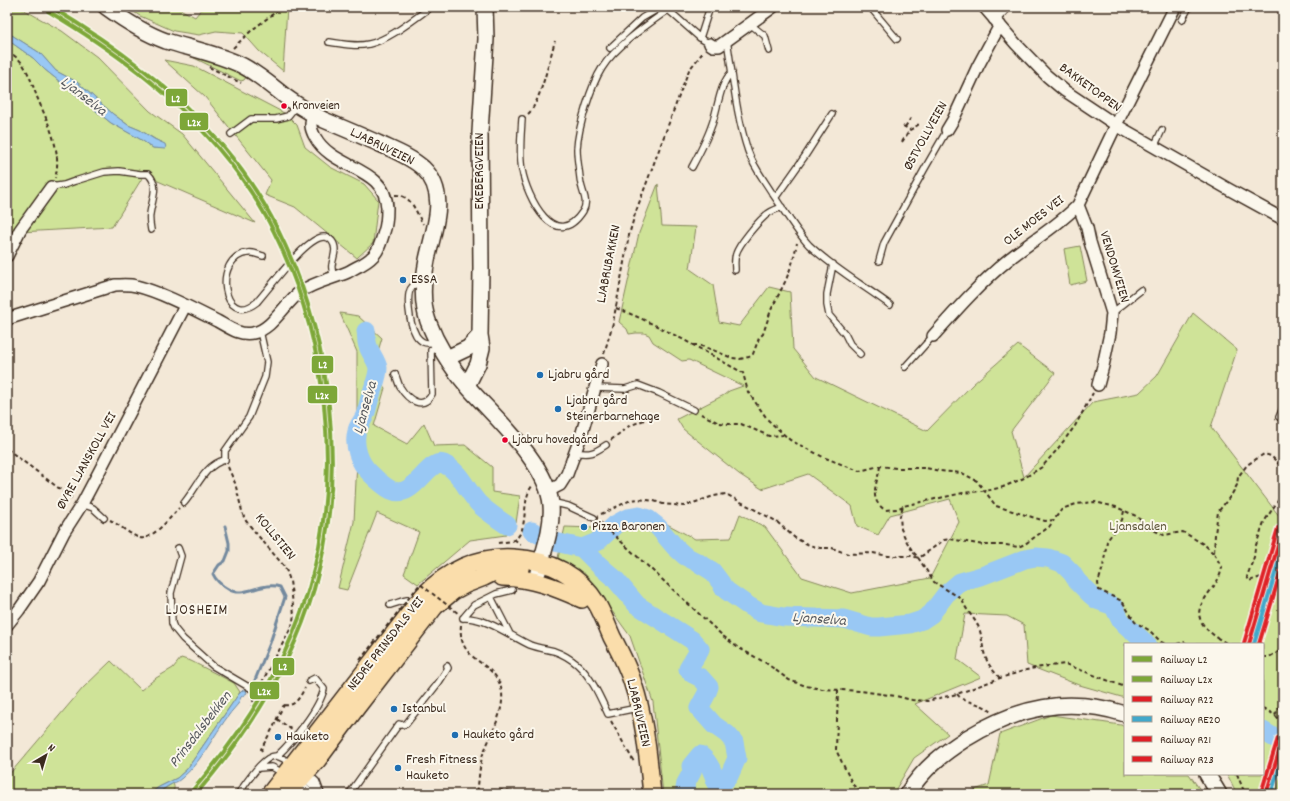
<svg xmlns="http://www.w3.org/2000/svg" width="1290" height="801" viewBox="0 0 1290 801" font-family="Dekko,sans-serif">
<rect width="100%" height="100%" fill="#f3e8d7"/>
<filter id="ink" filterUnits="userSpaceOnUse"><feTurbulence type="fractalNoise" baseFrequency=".025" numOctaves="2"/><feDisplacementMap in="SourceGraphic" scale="8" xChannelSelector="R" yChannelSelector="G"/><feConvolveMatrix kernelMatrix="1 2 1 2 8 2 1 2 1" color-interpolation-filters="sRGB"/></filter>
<g filter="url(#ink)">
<path fill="#cfe398" stroke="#85865b" d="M7,7H19L62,31L97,57L150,111L182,134L255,223L144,175L112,227L20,232L7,231V41L12,43L33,58L44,69L111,123L140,139L153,148H158L162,142L158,141L140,130L128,125L113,114L77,82L56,71L40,53L7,32Z
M126,7H176L195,17L203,7H287L283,71L259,51L243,33L216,31L199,35L174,31L140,16Z
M186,54L226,66L247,76L244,80L241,81Z
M164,60L194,66L286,114L297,125L305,147L330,167L364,184L378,200L373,243L357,258L295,207L265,195L271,180L205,97Z
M658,184L662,226L696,227L690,269L713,285L719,322L739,326L769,287L790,292L793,349L816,377L927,431L973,384L1018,345L1055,373L1011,431L1024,477L1093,402L1139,393L1157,376L1193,313L1237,350L1211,427L1283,521V794H1237L1227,774H1263V644H1125V698L1076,684L1027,665L1024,625L1007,616L965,614L957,659L981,677L915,704L948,734L914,758L893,794H663L653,702L630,636L585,574L558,558L565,527L594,528L639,509L695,539L731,538L740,514L765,527L802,577L852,593L930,578L959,522L950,499L890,515L878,535L857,526L852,506L808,474L762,489L739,474L683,429L677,419L724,395L729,391L743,386L689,360L682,361L653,342L649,335L644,333H636L629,334L627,329L619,322L639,233Z
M1080,246L1087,281L1070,285L1064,249Z
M340,313L358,316L382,338L372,371L385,388L374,426L407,444L424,423L434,446L465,445L492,467V492L520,496L516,523L506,535L470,540L418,584L404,574L419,532L377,513L347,590L338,588L354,522L357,460V352Z
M181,658L191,661L234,683L240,692L187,769L177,778L159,787L149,794H7V777L83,688L111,661L141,690L156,678L173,668Z
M1051,715L1121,725L1125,727V774H1189L1203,794H963L989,785L1000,734Z
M173,783C175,788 174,790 172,794H157Z"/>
<path fill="#99c8f4" stroke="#73899e" d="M7,32L40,53L56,71L77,82L113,114L128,125L140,130L154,139L165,144L166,148L165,149L153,148L140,139L111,123L44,69L33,58L12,43L7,41Z
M243,690H246L247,693L241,697L238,704C218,725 205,759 182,778C178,782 173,783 168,786C160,791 160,794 149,794L159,787L177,778L187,769L238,695Z"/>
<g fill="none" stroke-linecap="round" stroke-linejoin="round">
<path stroke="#73899e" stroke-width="3" d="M225,526L229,543V551L225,561L219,565L213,574C216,581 221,585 228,589C243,599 262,581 280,587L285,597L270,643L253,685"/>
<path stroke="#99c8f4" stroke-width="19" d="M366,331C367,336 366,341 368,346C370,353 377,361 378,368C378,376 374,385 372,392C369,399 368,408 365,415C363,421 358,425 357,431C353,445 359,463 370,473C376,479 383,486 391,490C414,501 428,457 444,464C461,472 467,492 480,505C488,512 498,519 507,525
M532,531L555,542L582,548L597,542L616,524L627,518L639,516L648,519L658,527L675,547L685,556L697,562L712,571L721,583L723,587L727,591L747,605L761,613L784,617L844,619L871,627H879L910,624L922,620L931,614L946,594L960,582L984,575L1025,559L1036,557L1048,558L1062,563L1072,573L1077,581L1091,595L1097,600L1111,605L1114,607L1121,621L1147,644
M582,548L600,566L615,579L637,605L692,640L700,649L688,669L693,674L701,678L709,687L706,695L699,708L714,725L727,734L734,742L737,758L729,776L722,784L717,786C714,774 710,762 700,755L691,766L692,772L686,783L684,794
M1263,731L1278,740L1283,745"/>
<defs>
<path id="lane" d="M665,7L700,38L710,44
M870,7L897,39
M1182,20L1189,7
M750,24L765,36L769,51
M700,38L710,7
M727,40C733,77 736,115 748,151C753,166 764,180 772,193C784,210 795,230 809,245C833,268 863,285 890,305
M329,42C342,44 356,47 369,44C389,40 414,19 431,7
M610,48L642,18L661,7
M522,119C521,135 519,154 522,170C527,197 555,254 583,211C588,202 584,196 582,188C580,182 580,176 579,170C578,163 577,156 577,149C578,128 591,85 602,68C616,46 647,25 668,10
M231,134L251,119H276L288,116L297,105
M1154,147L1162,130
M692,167C699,154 706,141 711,127C718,110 719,84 732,72
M51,187L64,185L75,181L104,172L119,171L140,174H148C160,185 152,199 150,214C149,219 150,224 151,230
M776,197L805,156L832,114
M263,256C259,255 253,252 248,253C212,256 222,330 257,302C271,286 301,245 319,238C324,236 329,237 332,241C338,249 333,257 332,265C331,269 333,273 334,277
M879,261L884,243L924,170L947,130
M833,264L827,294V305L829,315L845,334L850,344L860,354
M735,270C735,265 734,259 736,254C739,244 757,223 765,216C770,211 776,209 782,207
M424,284C420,284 415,283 412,287C405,294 410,324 415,333C416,336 420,340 423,342C427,344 432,343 436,342
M1112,313L1141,290
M905,367L933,336
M395,374C397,378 398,383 400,387C408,400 423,411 432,394L431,350L438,345
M595,388L625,389L638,385L659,393L694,410
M1279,417L1283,408
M575,452C590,455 594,453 606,445
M551,502L568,506L594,518
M184,503C196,489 205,464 225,460V451L249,417L265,377L267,362L260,331
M82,504L93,508L104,518
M178,548L181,556L171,593L172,623L174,628L183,639L213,666L257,692
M491,597L509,632
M390,605C398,603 409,597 416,601
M463,618C487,617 510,636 530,645C538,648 546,649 554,651C563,654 571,659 578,665C592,678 600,697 608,714L637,708
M463,618L474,605L496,594L512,590
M277,756C293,741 319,710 324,689L315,678L309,681
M259,768L272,767L283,773
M238,794C246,784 263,755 276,756C282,757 286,760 291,764
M349,794L399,724L401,725L406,724L439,682L448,668L447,666"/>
<path id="street" d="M984,7L1016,44L1047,76L1065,91L1116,125L1230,190L1283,219
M994,19L1005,7
M710,44L713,46H719L773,7
M947,130L953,120L978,66L1000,25
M1078,205L1087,228L1090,242L1112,313L1110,333L1103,366L1098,385
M7,256L20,230L51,187
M7,319L115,285C122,285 129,284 136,286C161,292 193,309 217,321C228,327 240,336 253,333C272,330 285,303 300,292C314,282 332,279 348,272C352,270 356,267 361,265C377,256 379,249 384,232C387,224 387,217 387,208C386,166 333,170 315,137C310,128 310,124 313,114
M933,336C957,309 981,282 1008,260C1031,241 1057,227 1078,205L1116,125L1175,7
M548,491L560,485L567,474L581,436L602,364
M7,625L19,610L39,581L64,532L82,504L100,470L185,306
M300,771L314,783L318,794
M293,779L309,794"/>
<path id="secondary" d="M106,7C124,20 144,33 166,41C192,49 219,54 243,66C258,74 272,86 286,97C298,106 311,113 324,120C343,128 362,136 380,144C395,151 411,157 423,168C450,194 433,230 427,260C423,281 421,301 428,321C437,345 451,367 468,387C494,417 548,464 551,505C553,527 544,550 538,572
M447,358L468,348L480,335
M467,386L478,364L482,348L480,335L481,268L480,132L486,39L485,7
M1207,774L1219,794
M907,794C924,768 942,754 967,738C1018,707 1067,696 1125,714"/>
<path id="primary" d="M502,577C532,578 555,587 582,599
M270,794L424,595C449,570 477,556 513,558C549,560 578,573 597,604C603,614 607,626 612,637C620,652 628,667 633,684C645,719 648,757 652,794
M287,794L318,759L356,708L435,606L453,591L466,584L484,577L502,568L520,569"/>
</defs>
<use href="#lane" stroke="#3b2a1e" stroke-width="8"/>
<use href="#street" stroke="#3b2a1e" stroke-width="14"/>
<use href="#secondary" stroke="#3b2a1e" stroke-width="18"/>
<use href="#primary" stroke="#3b2a1e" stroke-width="20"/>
<path stroke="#3b2a1e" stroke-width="2" stroke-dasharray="4 3" stroke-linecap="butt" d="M233,48L252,30L282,7
M7,52C13,54 18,58 22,63C29,73 33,86 37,97C47,121 63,151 55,178
M209,67L241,83
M528,114C540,104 550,57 555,41
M903,126L910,130
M905,127L911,118
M902,142L910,130L918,125V123
M395,195C412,195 415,211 423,224
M616,308C660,325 702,350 743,373L748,392L768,420L790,440L823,457L859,471L880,466L896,468H926L940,471L962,473L977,481L996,506L1045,521L1054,520L1062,509L1076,504L1095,502L1116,507L1136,516L1149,528L1164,535L1183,532L1205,545L1214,554L1215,534L1218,512L1232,494L1237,485L1238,477L1247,465L1264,454L1271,456L1283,468
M693,345H698L713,350L732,358L740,359L749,357L753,354L759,338L763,334L771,310L786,280L793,261L797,243
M604,354L613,323L629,235L635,214L685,80L689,70L704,51
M701,414L719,423L729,424H741L769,436L783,435
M611,440L629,426L644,420
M7,449L73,499
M880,466C878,483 867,498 885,510L897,509L903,506
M228,467L235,483L243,515L246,521L260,538L284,566L287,572L290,581L292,596L294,615L292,626L260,686
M1283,493L1264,522L1255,548L1254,557L1249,571L1247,576L1249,581L1264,576L1269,572L1275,574L1279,572L1280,565L1283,561
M1124,511L1122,520L1107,541L1103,567L1098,583L1099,590L1122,601L1135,622L1149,630L1161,642L1166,644
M601,514L631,500L638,499L654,501L663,504L684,506L714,496L726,494L776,521L795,538L809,545L820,548H832L848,554L873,553L888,556H911L919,558L944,540L950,539L983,545H1006L1018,547L1025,544L1049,527L1054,520
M110,520C118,524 132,536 140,538C151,541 172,516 179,508
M600,522L723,636L737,647L766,663L789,680L806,686L822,689L861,691L896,696L912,700L927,701L957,694L1000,678L1030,669L1042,667L1065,664L1125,687
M514,539L521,545
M498,543C503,542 509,542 514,540C530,531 520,499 533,485
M1214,554L1222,567C1219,584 1211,587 1203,602C1190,621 1213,636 1228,644
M461,625C457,665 498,659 502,693C504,713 490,736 483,754C479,767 479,781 477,794H475
M1177,644L1184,642L1187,644
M1263,657H1269L1283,649
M1000,678C993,671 986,662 984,652C982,644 982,636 979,628C975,618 965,610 962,599L934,582L917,556L913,552L907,542L901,529L900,516L903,506L963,493L990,490L1003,487L1024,478L1042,467L1056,451L1075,426L1093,393
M838,690L836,750L853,785L863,794
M957,694C964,703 972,701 980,705C984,706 988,709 992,712
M284,705C296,707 300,696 305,688
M1263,708L1275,715L1283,726
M1275,715L1283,700
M250,716L254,698
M277,719L292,730
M611,721L634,762
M262,751L261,749L274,726L278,716L284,705
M1237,774L1245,794
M478,792C492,791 507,788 521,794
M1244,792L1248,794"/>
<use href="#lane" stroke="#fbf7ec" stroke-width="5.5"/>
<use href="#street" stroke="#fbf7ec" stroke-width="11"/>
<use href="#secondary" stroke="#fbf7ec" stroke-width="15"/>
<use href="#primary" stroke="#faddab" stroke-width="17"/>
<path stroke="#3b2a1e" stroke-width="2" stroke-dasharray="4 3" stroke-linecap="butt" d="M360,660L420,584L459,614"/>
<defs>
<path id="rail-1" d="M51,7C114,45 174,88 221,144C243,170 263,199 278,230C332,339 348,472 314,589C292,666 248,734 196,794"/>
<path id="rail-2" d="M48,11C111,49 170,91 217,147C239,173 259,201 274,232C327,339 343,472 309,588C287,664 244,731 192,791"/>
<path id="rail-3" d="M1249,644L1283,529
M1266,794L1283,739"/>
<path id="rail-4" d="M1254,644L1283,547
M1271,794L1283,756"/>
<path id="rail-5" d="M1244,643L1278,528
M1261,793L1278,738"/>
<path id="rail-6" d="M1259,644L1283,564"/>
</defs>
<use href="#rail-1" stroke="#fbf7ec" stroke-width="7"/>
<use href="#rail-2" stroke="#fbf7ec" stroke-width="7"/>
<use href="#rail-3" stroke="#fbf7ec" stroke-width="7"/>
<use href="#rail-4" stroke="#fbf7ec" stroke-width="7"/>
<use href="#rail-5" stroke="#fbf7ec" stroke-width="7"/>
<use href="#rail-6" stroke="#fbf7ec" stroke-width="7"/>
<use href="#rail-1" stroke="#7da738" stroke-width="4"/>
<use href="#rail-2" stroke="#7da738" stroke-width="4"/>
<use href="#rail-3" stroke="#df2027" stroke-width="4"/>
<use href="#rail-4" stroke="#42a8ca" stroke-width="4"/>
<use href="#rail-5" stroke="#df2027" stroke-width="4"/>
<use href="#rail-6" stroke="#df2027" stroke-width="4"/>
</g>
</g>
<g fill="#e4002b" stroke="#fbf7ec" stroke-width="1.5">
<circle cx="284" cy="106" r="3.5"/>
<circle cx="505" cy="440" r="3.5"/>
</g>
<g fill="#1f6fb2" stroke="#fbf7ec" stroke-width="1.5">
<circle cx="403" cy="280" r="4"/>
<circle cx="540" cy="375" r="4"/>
<circle cx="558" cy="409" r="4"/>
<circle cx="584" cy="527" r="4"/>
<circle cx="394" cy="709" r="4"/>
<circle cx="455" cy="735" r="4"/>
<circle cx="278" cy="737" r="4"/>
<circle cx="398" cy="768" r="4"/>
</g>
<g text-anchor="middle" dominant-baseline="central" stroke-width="4" stroke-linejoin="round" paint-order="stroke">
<g font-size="13" fill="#3b2a1e" stroke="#fbf7ec" text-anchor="start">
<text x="292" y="106">Kronveien</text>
<text x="512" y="440">Ljabru hovedgård</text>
</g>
<g font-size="14" fill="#3b2a1e" stroke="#fbf7ec">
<text transform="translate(1090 88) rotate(36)">BAKKETOPPEN</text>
<text transform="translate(926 136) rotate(-61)">ØSTVOLLVEIEN</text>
<text transform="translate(382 147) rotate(26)">LJABRUVEIEN</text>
<text transform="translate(480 171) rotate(-90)">EKEBERGVEIEN</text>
<text transform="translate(1034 221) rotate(-38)">OLE MOES VEI</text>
<text transform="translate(609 264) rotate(-79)">LJABRUBAKKEN</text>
<text transform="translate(1114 267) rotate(73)">VENDOMVEIEN</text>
<text transform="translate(87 461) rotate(-61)">ØVRE LJANSKOLL VEI</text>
<text transform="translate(275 537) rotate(51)">KOLLSTIEN</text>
<text transform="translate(386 644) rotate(-52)">NEDRE PRINSDALS VEI</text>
<text transform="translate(638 713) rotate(77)">LJABRUVEIEN</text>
</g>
<g font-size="14" fill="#3b2a1e" stroke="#fbf7ec" text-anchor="start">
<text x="411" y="280">ESSA</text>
<text x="548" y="375">Ljabru gård</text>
<text x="566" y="401">Ljabru gård<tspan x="566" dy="16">Steinerbarnehage</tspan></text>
<text x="592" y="527">Pizza Baronen</text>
<text x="402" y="709">Istanbul</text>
<text x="463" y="735">Hauketo gård</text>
<text x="286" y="737">Hauketo</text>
<text x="406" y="760">Fresh Fitness<tspan x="406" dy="16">Hauketo</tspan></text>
</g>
<g font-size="14" fill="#60583c" stroke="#fbf7ec">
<text x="1138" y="527">Ljansdalen</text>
</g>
<g font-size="15" font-style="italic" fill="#57595e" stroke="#fbf7ec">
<text transform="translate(83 97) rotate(38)">Ljanselva</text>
<text transform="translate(366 408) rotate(-74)">Ljanselva</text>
<text transform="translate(819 620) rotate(4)">Ljanselva</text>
<text transform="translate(201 730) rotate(-52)">Prinsdalsbekken</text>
</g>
<g font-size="15" letter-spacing="1" fill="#3b2a1e" stroke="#fbf7ec">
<text x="197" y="611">LJOSHEIM</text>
</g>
</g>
<g stroke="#fbf7ec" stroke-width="1.5">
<rect x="165" y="88" width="23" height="19" rx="4" fill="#7da738"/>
<rect x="179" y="112" width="30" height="19" rx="4" fill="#7da738"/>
<rect x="311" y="355" width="23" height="19" rx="4" fill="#7da738"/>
<rect x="307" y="385" width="31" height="19" rx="4" fill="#7da738"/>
<rect x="272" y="657" width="23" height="19" rx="4" fill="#7da738"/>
<rect x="249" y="681" width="31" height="19" rx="4" fill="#7da738"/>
</g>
<g font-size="11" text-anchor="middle" font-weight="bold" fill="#fff">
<text x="176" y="102">L2</text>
<text x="194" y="126">L2x</text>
<text x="323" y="368">L2</text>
<text x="322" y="399">L2x</text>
<text x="283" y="670">L2</text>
<text x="264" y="695">L2x</text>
</g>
<rect width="1290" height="801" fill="none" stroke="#fbf7ec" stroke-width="24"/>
<rect x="12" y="12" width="1266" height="777" fill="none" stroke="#3b2a1e" stroke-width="1.5" filter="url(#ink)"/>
<rect x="1124" y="643" width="140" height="132" fill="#fbf7ec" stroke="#aea59a"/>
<rect x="1132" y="656" width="20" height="6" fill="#7da738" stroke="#aea59a"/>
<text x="1160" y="663" font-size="12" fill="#3b2a1e">Railway L2</text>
<rect x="1132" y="676" width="20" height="6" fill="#7da738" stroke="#aea59a"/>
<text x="1160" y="683" font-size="12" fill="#3b2a1e">Railway L2x</text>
<rect x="1132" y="696" width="20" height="6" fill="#df2027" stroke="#aea59a"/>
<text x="1160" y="703" font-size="12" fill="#3b2a1e">Railway R22</text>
<rect x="1132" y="716" width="20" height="6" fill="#42a8ca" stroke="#aea59a"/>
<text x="1160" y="723" font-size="12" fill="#3b2a1e">Railway RE20</text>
<rect x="1132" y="736" width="20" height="6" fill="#df2027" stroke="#aea59a"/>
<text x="1160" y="743" font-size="12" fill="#3b2a1e">Railway R21</text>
<rect x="1132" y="756" width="20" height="6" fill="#df2027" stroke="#aea59a"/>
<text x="1160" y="763" font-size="12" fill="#3b2a1e">Railway R23</text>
<g transform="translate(46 755) rotate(38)" stroke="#fbf7ec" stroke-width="3" paint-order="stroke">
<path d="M0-3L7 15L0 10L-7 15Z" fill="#3b2a1e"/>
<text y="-6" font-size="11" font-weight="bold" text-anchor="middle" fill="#3b2a1e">N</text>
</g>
</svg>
